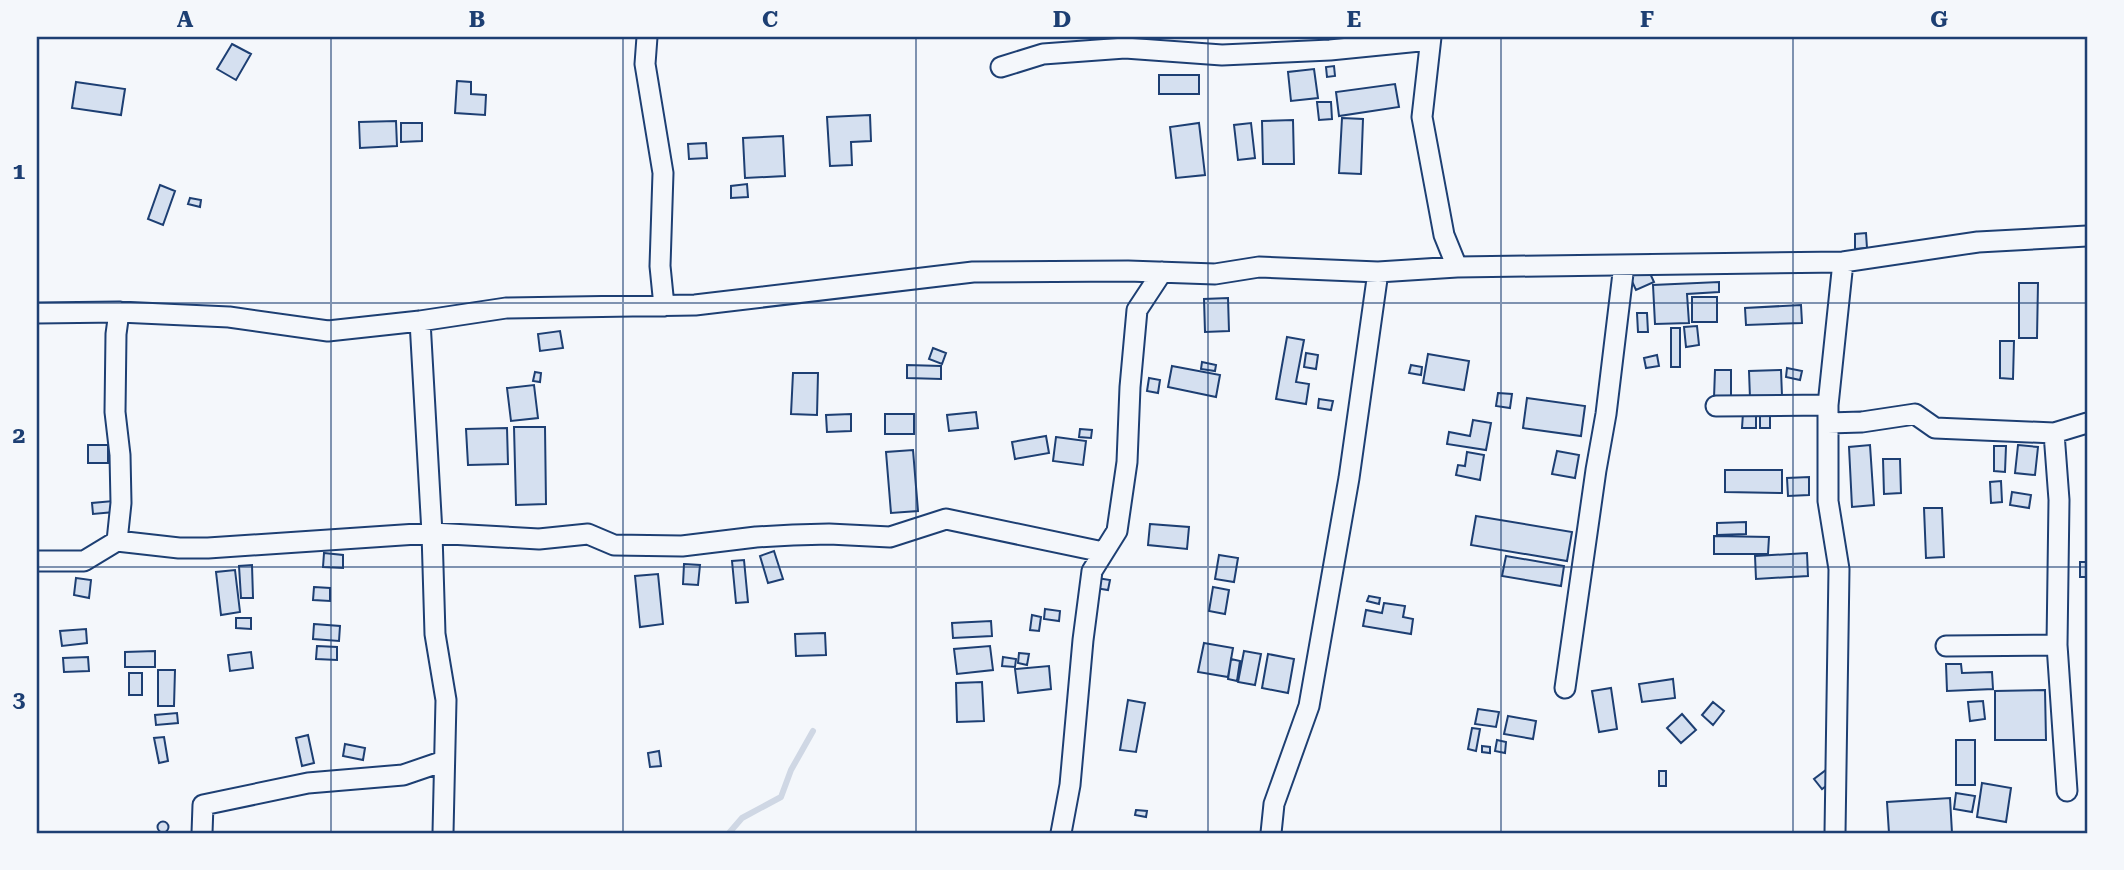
<svg xmlns="http://www.w3.org/2000/svg" width="2124" height="870" viewBox="0 0 2124 870" font-family="'Roboto Serif',serif">
<rect width="100%" height="100%" fill="#f4f7fb"/>
<g fill="none" stroke-linecap="round" stroke-linejoin="round">
<path stroke="#cfd7e4" stroke-width="6" d="M729,833L742,818L781,797L791,770L813,731"/>
</g>
<path fill="#d5e0f0" stroke="#1d3f73" stroke-width="2" d="M232,44L251,54L236,80L217,69Z
M1334,66L1335,76L1327,77L1326,67Z
M1314,69L1318,98L1291,101L1288,72Z
M1159,75H1199V94H1159Z
M457,81L471,82V94L486,95L485,115L455,113Z
M76,82L125,89L121,115L72,108Z
M1395,84L1399,107L1339,116L1336,92Z
M1317,102H1331L1332,119L1319,120Z
M870,115L871,141L851,142L852,165L830,166L827,117Z
M1342,118L1363,119L1361,174L1339,173Z
M1293,120L1294,164H1263L1262,121Z
M396,121L397,146L360,148L359,122Z
M401,123H422V141L401,142Z
M1199,123L1205,175L1176,178L1170,127Z
M1251,123L1255,158L1238,160L1234,125Z
M783,136L785,176L745,178L743,138Z
M706,143L707,158L689,159L688,144Z
M747,184L748,197L731,198V186Z
M160,185L175,191L163,225L148,219Z
M190,198L201,200L200,207L188,204Z
M1866,233L1867,248L1855,249V234Z
M1648,269L1654,282L1636,290L1630,277Z
M1719,282V292L1687,294L1689,323L1655,324L1653,285Z
M2019,283H2038L2037,338H2019Z
M1692,297H1717V322H1692Z
M1228,298L1229,331L1205,332L1204,299Z
M1801,305L1802,323L1746,325L1745,308Z
M1637,313H1647L1648,332H1638Z
M1697,326L1699,345L1686,347L1684,327Z
M1671,328H1680V367H1671Z
M560,331L563,348L540,351L538,334Z
M1287,337L1304,340L1296,382L1309,384L1306,404L1276,399Z
M2000,341H2014L2013,379L2000,378Z
M933,348L946,353L942,364L929,359Z
M1306,353L1318,355L1316,369L1304,367Z
M1428,354L1469,361L1464,390L1423,383Z
M1657,355L1659,366L1646,368L1644,358Z
M1202,362L1216,365L1215,371L1201,369Z
M907,365L941,366V379L907,378Z
M1411,365L1422,367L1421,375L1409,373Z
M1172,366L1220,375L1216,397L1168,387Z
M1787,368L1802,371L1800,380L1786,377Z
M1715,370H1731V398H1714Z
M1781,370L1782,396L1750,398L1749,371Z
M535,372L541,373L540,382L533,381Z
M793,373H818L817,415L791,414Z
M1149,378L1160,380L1158,393L1147,391Z
M534,385L538,418L511,421L507,388Z
M1498,393L1512,394L1510,408L1496,406Z
M1527,398L1585,406L1581,436L1523,428Z
M1319,399L1333,401L1331,410L1318,408Z
M1760,411H1770V428H1760Z
M976,412L978,428L949,431L947,415Z
M1743,413H1756V428H1742Z
M851,414V431L827,432L826,415Z
M885,414H914V434H885Z
M1473,420L1491,423L1486,450L1447,444L1449,432L1470,436Z
M514,427H545L546,504L516,505Z
M507,428L508,464L468,465L466,429Z
M1080,429L1092,430L1091,438L1079,437Z
M1046,436L1049,453L1015,459L1012,442Z
M1056,437L1086,441L1083,465L1053,461Z
M88,445H108V463H88Z
M1870,445L1874,505L1852,507L1849,447Z
M2018,445L2038,447L2035,475L2015,473Z
M1994,446H2006L2005,472L1994,471Z
M913,450L918,511L891,513L886,452Z
M1557,451L1579,455L1575,478L1552,474Z
M1467,452L1484,455L1480,480L1456,475L1458,465L1465,466Z
M1883,459H1900L1901,493L1884,494Z
M1725,470H1782V493L1725,492Z
M1809,477V495L1788,496L1787,478Z
M2001,481L2002,502L1991,503L1990,482Z
M2012,492L2031,495L2029,508L2010,505Z
M113,501L114,512L93,514L92,503Z
M1924,508H1942L1944,557L1926,558Z
M1476,516L1572,532L1567,561L1471,545Z
M1746,522V534L1717,535V523Z
M1150,524L1189,527L1187,549L1148,545Z
M1714,536L1769,537L1768,554H1714Z
M774,551L783,579L768,583L760,556Z
M324,553L343,555V568L323,567Z
M1807,553L1808,576L1756,579L1755,556Z
M1219,555L1238,558L1234,582L1215,579Z
M1506,556L1564,566L1561,586L1502,576Z
M744,560L748,602L736,603L732,561Z
M2080,562H2087V577H2080Z
M684,564L700,565L698,585L683,584Z
M252,565L253,598H241L239,566Z
M235,570L240,612L221,615L216,572Z
M658,574L663,624L640,627L635,576Z
M76,578L91,580L89,598L74,595Z
M1097,578L1110,580L1108,590L1095,588Z
M314,587L330,588V601L313,600Z
M1213,587L1229,590L1225,614L1209,611Z
M1369,596L1380,598L1379,604L1367,601Z
M1384,603L1405,606L1403,617L1413,619L1411,634L1363,626L1366,610L1382,613Z
M1045,609L1060,611L1059,621L1044,619Z
M1032,615L1041,617L1039,631L1030,630Z
M236,618H251V629L236,628Z
M991,621L992,636L953,638L952,623Z
M314,624L340,626L339,641L313,639Z
M86,629L87,643L62,646L60,631Z
M825,633L826,655L796,656L795,634Z
M1204,643L1233,648L1228,677L1198,672Z
M317,646L337,647V660L316,659Z
M990,646L993,670L957,674L954,649Z
M155,651V667H125V652Z
M1244,651L1261,654L1255,685L1238,682Z
M251,652L253,668L230,671L228,655Z
M1019,653L1029,654L1027,665L1018,663Z
M1268,654L1294,659L1288,693L1262,688Z
M88,657L89,671L64,672L63,658Z
M1003,657L1016,659L1015,667L1002,666Z
M1231,659L1240,661L1237,681L1228,679Z
M1946,664H1961L1962,673L1992,672L1993,689L1947,691Z
M1049,666L1051,689L1018,693L1015,669Z
M158,670H175L174,706H158Z
M129,673H142V695H129Z
M1673,679L1675,698L1642,702L1639,684Z
M982,682L984,721L957,722L956,683Z
M1611,688L1617,729L1599,732L1592,691Z
M2045,690L2046,740H1995V691Z
M1128,700L1145,703L1136,752L1120,750Z
M1983,701L1985,719L1970,721L1968,702Z
M1713,702L1724,711L1713,725L1702,715Z
M1478,709L1499,712L1496,727L1475,724Z
M177,713L178,723L156,725L155,715Z
M1682,714L1696,730L1681,743L1667,728Z
M1508,716L1536,721L1533,739L1504,734Z
M1472,728L1480,729L1476,751L1468,749Z
M308,735L314,763L302,766L296,738Z
M164,737L168,761L159,763L154,738Z
M1497,740L1506,742L1505,753L1495,751Z
M1956,740H1975V785H1956Z
M345,744L365,748L363,760L343,756Z
M1482,746L1490,747V753L1482,752Z
M659,751L661,766L650,767L648,753Z
M1826,770L1834,780L1822,789L1814,779Z
M1659,771H1666V786H1659Z
M1982,783L2011,788L2006,822L1977,817Z
M1956,793L1975,796L1972,812L1954,809Z
M1950,798L1952,833H1889L1887,802Z
M1136,810L1147,811L1146,817L1135,815Z
M157.5 827a5.5 5.5 0 1 1 11 0a5.5 5.5 0 1 1-11 0Z"/>
<g fill="none" stroke-linecap="round" stroke-linejoin="round">
<defs>
<path id="street" d="M647,37L645,64L663,173L660,266L664,306
M1431,37L1422,117L1444,235L1457,267
M1001,67L1043,54L1125,48L1222,55L1330,50L1430,40
M119,312L116,334L115,412L120,455L121,503L117,541L179,548H208L432,533L539,539L588,534L614,545L682,546L756,537L793,535L829,534L890,537L946,519L1103,552
M37,313L119,312L229,317L328,331L420,321L506,308L695,305L973,272L1128,271L1215,274L1259,267L1378,272L1457,267L1843,262L1978,242L2087,236
M420,321L432,533L435,634L446,700L443,833
M1716,406L1828,405
M1828,423L1862,422L1915,414L1935,428L2054,433L2087,423
M2054,433L2059,500L2057,645L2067,791
M37,561H84L117,541
M1946,646L2057,645
M1565,688L1596,470L1606,414L1624,265
M202,833L203,805L308,783L403,775L444,761
M1061,833L1070,785L1083,640L1092,571L1117,531L1127,462L1130,387L1137,310L1162,272
M1271,833L1274,804L1309,706L1349,478L1378,272
M1835,833L1839,569L1828,501V405L1843,262"/>
</defs>
<use href="#street" stroke="#1d3f73" stroke-width="23"/>
<use href="#street" stroke="#f4f7fb" stroke-width="19"/>
</g>
<path fill="none" stroke="#1d3f73" stroke-width="2" stroke-opacity="0.55" d="M331,37V833M623,37V833M916,37V833M1208,37V833M1501,37V833M1793,37V833M37,303H2087M37,567H2087"/>
<rect width="2124" height="870" fill="none" stroke="#f4f7fb" stroke-width="77"/>
<rect x="38" y="38" width="2048" height="794" fill="none" stroke="#1d3f73" stroke-width="2.5"/>
<g font-size="23" text-anchor="middle" font-weight="bold" fill="#1d3f73">
<text x="185" y="27">A</text>
<text x="477" y="27">B</text>
<text x="770" y="27">C</text>
<text x="1062" y="27">D</text>
<text x="1354" y="27">E</text>
<text x="1647" y="27">F</text>
<text x="1939" y="27">G</text>
<text x="19" y="179">1</text>
<text x="19" y="443">2</text>
<text x="19" y="707">3</text>
</g>
</svg>
